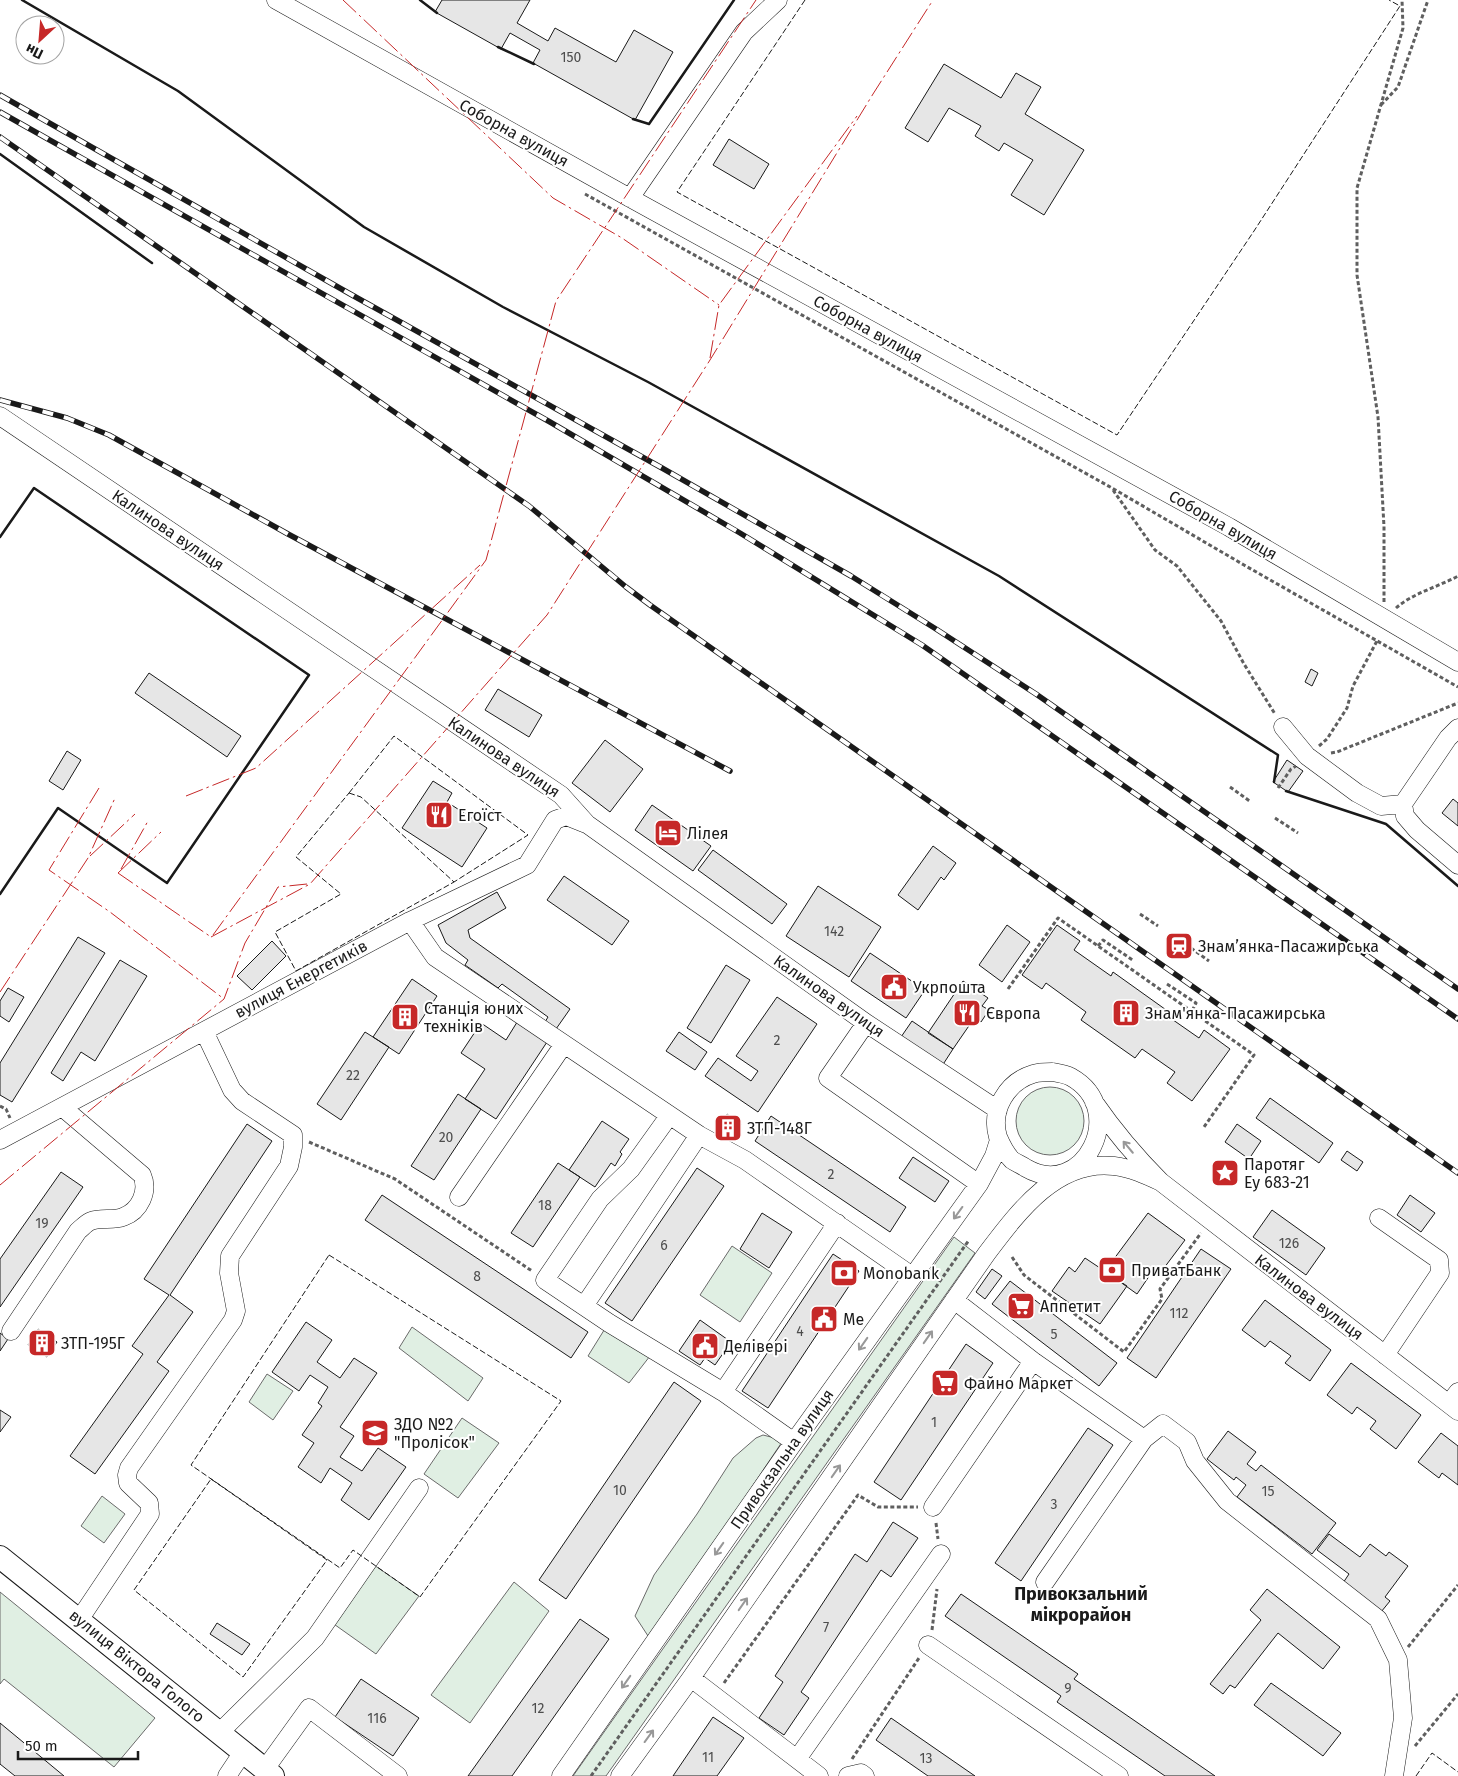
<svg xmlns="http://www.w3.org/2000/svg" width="1458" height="1776" viewBox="0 0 1458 1776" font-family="'Fira Sans',sans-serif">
<rect width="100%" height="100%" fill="#fff"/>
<path fill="#e0efe3" stroke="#6a6a6a" d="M1016 1121a34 34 0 1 1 68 0a34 34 0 1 1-68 0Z
M954,1237L975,1253L606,1776H573Z
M732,1246L772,1273L740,1322L700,1295Z
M412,1327L483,1378L468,1401L399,1348Z
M606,1327L650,1356L629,1383L588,1356Z
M267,1374L293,1391L273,1420L249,1402Z
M462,1418L499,1443L458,1498L424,1474Z
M763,1435L775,1438L782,1442L650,1639L635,1616L654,1575L697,1514L733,1458L756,1438Z
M102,1496L125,1514L104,1543L81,1526Z
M374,1565L419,1596L376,1654L331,1622Z
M514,1582L549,1611L470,1723L431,1695Z
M0,1592L155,1718L114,1767L4,1679L0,1684Z"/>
<path fill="#e6e6e6" stroke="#1a1a1a" d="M442,0H530L517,23L548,41L555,28L616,62L634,30L673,52L635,120L533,63L540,50L510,33L501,49L435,12Z
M944,64L1001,98L1016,73L1041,87L1025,114L1084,150L1044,215L1011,195L1033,160L1004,143L999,151L975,136L981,126L949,108L928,142L905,128Z
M729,139L769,164L754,189L713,165Z
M1311,669L1318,673L1312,686L1305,682Z
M149,673L241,736L227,757L135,693Z
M498,689L542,715L529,737L485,710Z
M605,740L643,769L610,812L572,783Z
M67,751L81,760L63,790L49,781Z
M1287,760L1303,771L1288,792L1273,782Z
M433,781L452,793L447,802L487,828L462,867L402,828Z
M1453,799L1458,803V826L1442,813Z
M652,805L711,846L693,871L635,830Z
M933,846L956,863L944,880L941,877L918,910L898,895Z
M713,850L787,904L772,924L698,870Z
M564,876L629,921L612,945L547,900Z
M818,886L881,927L849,977L786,936Z
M497,892L506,908L468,930L470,938L570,1009L556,1029L545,1022L548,1017L502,984L498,988L465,965L468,960L446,943L438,925Z
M1007,925L1030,942L1002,982L979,965Z
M1057,925L1080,941L1074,950L1111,976L1113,972L1169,1012L1166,1015L1199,1038L1204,1030L1230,1049L1192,1101L1167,1083L1175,1072L1142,1049L1135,1058L1081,1020L1086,1012L1046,983L1042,989L1022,975Z
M78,937L105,953L12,1102L0,1095V1063Z
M272,941L286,956L252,990L237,976Z
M870,953L925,990L906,1018L851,981Z
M120,960L147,976L95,1061L81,1052L63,1081L51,1073Z
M726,965L750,980L711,1043L687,1028Z
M412,979L437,996L399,1054L373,1037Z
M963,981L988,998L982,1006L989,1010L981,1022L975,1017L953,1049L928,1033Z
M8,988L24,997L9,1022L0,1016V1001Z
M777,997L817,1024L758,1112L705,1076L718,1058L751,1081L758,1071L736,1056Z
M519,1019L549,1039L496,1119L465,1099L485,1069L461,1053L481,1023L506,1040Z
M912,1021L953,1049L942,1066L901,1037Z
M365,1032L389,1047L341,1120L317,1104Z
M679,1032L707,1052L695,1070L666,1051Z
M458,1094L481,1109L434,1180L411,1166Z
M1270,1098L1333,1143L1319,1163L1256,1118Z
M727,1114L741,1124L728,1142L715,1133Z
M771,1116L906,1207L890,1232L755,1141Z
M602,1121L629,1139L620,1152L622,1154L615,1166L611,1163L595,1187L569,1170Z
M247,1124L272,1141L170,1295L193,1312L157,1362L169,1371L95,1474L70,1456L143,1354L132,1346L169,1295L144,1279Z
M1237,1124L1261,1141L1249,1159L1225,1142Z
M1347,1151L1363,1162L1357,1171L1341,1160Z
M913,1157L949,1181L935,1202L899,1178Z
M558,1163L580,1177L533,1247L511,1233Z
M697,1168L724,1186L632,1321L605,1303Z
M61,1172L83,1187L0,1307V1259Z
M382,1195L588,1332L571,1358L365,1220Z
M1410,1195L1435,1213L1421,1232L1397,1215Z
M1272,1210L1325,1248L1306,1275L1253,1237Z
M762,1213L792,1232L769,1268L740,1249Z
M1148,1213L1185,1240L1158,1276L1152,1272L1137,1294L1105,1271Z
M1201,1249L1231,1269L1156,1378L1127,1358Z
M833,1254L859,1271L768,1408L742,1391Z
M1085,1258L1127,1286L1100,1324L1052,1291L1069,1267L1075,1272Z
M992,1269L1002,1276L985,1299L976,1292Z
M1010,1281L1117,1363L1099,1386L992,1304Z
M1265,1300L1331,1350L1310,1381L1285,1363L1291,1356L1270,1341L1265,1347L1242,1330Z
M700,1320L731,1342L715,1365L705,1358L700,1365L679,1351Z
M306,1322L332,1340L317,1362L340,1378L354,1358L377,1373L340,1427L354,1436L340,1457L362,1471L378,1448L406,1467L369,1520L341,1500L352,1483L330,1468L321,1483L298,1467L314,1443L302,1435L322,1406L318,1403L328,1387L310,1375L299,1391L272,1372Z
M38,1329L57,1342L47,1357L28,1345Z
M0,1333L8,1339L0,1351Z
M966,1344L993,1363L901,1500L874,1482Z
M1351,1363L1421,1415L1396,1449L1370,1429L1376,1421L1357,1407L1352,1414L1327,1395Z
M674,1382L701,1401L566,1599L539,1580Z
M0,1410L11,1417L0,1432Z
M1088,1428L1113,1445L1021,1581L995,1563Z
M1228,1431L1256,1452L1247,1464L1256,1471L1261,1465L1336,1523L1312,1554L1237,1497L1246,1485L1236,1477L1234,1480L1207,1459Z
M1441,1433L1458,1446V1485L1442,1473L1439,1478L1418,1462Z
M893,1522L918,1538L891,1577L881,1570L801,1692L809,1698L784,1735L759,1718L783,1682L775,1676L855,1554L867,1562Z
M1329,1534L1360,1557L1370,1544L1386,1556L1389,1552L1408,1566L1385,1597L1390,1601L1381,1612L1343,1583L1349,1574L1317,1550Z
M1267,1589L1340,1647L1323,1669L1278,1633L1235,1688L1230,1685L1223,1694L1210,1684L1261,1620L1250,1610Z
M961,1594L1078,1674L1074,1679L1215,1776H1165L1057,1702L1061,1696L945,1616Z
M580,1619L609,1639L512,1776H468Z
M217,1623L250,1644L242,1655L210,1634Z
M361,1679L419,1718L393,1756L335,1717Z
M1271,1683L1341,1733L1323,1756L1254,1705Z
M713,1717L744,1738L717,1776H673Z
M891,1718L975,1776H928L876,1740Z
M0,1723L64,1776H15L0,1764Z"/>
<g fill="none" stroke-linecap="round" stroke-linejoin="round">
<defs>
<path id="minor" d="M276,0L630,198L1229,527L1458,662
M630,198L744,32L778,0
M0,416L561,795L587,824L866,1023L998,1110
M1283,727L1307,756L1357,793L1381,806L1403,804
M1403,804L1448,738L1458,728
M1403,804L1405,816L1417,830L1458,865
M410,921L435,957L699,1135L745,1160L912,1276
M866,1023L828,1078L979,1184
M1052,1072C1058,1073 1065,1074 1071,1077C1130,1110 1083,1201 1026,1168C1022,1165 1016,1163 1012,1160C1007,1155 1001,1144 998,1137C990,1110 1007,1082 1033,1074C1039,1072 1046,1072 1052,1072Z
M1094,1102C1114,1131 1136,1157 1161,1182L1458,1411
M669,1116L631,1169L600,1199L545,1280L609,1323L723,1392L794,1442
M0,1140L410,921L527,865L555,820L566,816L586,824
M459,1197L564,1044
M1379,1218L1439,1260L1440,1273L1385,1355
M954,1300L1033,1361L1144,1439L1163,1424L1187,1442L1195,1461L1227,1501L1378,1619L1398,1660L1403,1718L1394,1776
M584,1306L699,1135
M11,1331L78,1231C82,1228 86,1223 91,1221C101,1217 113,1221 123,1217C140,1211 149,1191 142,1175L62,1107
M723,1392L837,1223
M1449,1404L1458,1392
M933,1507L1033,1361
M1045,1582L1144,1439
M79,1620L150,1514L149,1503L128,1483L127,1475L129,1468L233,1320L236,1311L229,1273L230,1256L289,1166L293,1147V1135L242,1101L232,1090L204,1031
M928,1645L1119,1776
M691,1678L819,1776
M219,1733L315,1638L419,1488
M797,1759L941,1554
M265,1769L309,1708L398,1776
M227,1776L243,1752
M561,1776L794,1442L979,1184L994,1156L999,1140
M620,1776L691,1678L987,1253C1018,1212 1057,1159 1114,1166C1131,1168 1146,1175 1161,1182
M848,1776L861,1773L865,1776"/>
<path id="major" d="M0,1557L273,1776"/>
</defs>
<use href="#minor" stroke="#1a1a1a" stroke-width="19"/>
<use href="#major" stroke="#1a1a1a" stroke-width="24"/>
<path stroke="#5f5f5f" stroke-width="3" stroke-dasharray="4 2.5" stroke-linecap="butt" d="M1381,105L1398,87L1428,0
M585,194L1112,488L1244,565L1458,687
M1113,490L1155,550L1177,566L1221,621L1244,664L1275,714
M1384,602V527L1378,417L1357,275V188L1403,28L1402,0
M1396,608C1413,593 1438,587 1458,576
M1319,746L1327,739L1347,708L1353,686L1378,639
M1331,753L1337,752L1458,703
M1230,787L1251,802
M1278,788L1291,769L1296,766
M1275,818L1298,833
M1140,914L1158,926
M1098,946L1103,940L1134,961
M1191,948L1209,961
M1167,984L1196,1003L1192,1011
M1008,989L1058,918L1254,1055L1204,1127
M0,1106L6,1109L10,1118
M309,1142L395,1179L532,1271
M1012,1257L1024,1275L1124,1352L1162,1299L1160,1289L1201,1233
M936,1523L938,1539
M932,1630L937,1589
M1408,1647L1458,1585
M724,1683L858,1495L878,1507H918
M1415,1746L1458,1694
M852,1759L919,1658
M591,1776L969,1240"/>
<use href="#minor" stroke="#fff" stroke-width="18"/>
<use href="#major" stroke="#fff" stroke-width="22"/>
<defs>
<path id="rail" d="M0,95L352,295L662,468L851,576L936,629L1036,694L1458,989
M0,112L550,422L740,533L922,645L1458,1019
M0,137L529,506L626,587L650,605L1458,1173
M0,400L67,418L109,435L288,534L730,771"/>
</defs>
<use href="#rail" stroke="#1a1a1a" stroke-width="5.5"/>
<use href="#rail" stroke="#fff" stroke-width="4" stroke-dasharray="11" stroke-linecap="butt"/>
<path stroke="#1a1a1a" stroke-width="1" stroke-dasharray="6 2.5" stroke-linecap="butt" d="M805,0L677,192L1117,435L1254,231L1400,6L1389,0
M349,793L361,797L454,882L296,971L275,932L341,894L296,857Z
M349,793L394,736L528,835L454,882
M329,1255L561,1401L420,1597L353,1550L340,1568L191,1465Z
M211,1479L327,1560L243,1677L134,1590Z
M1416,1776L1432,1753L1458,1772"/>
<path stroke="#1a1a1a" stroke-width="2.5" d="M22,0L178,91L364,227L503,307L648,382L999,576L1278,755L1274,782
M420,0L437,13
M498,47L534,64
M633,119L649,124L734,0
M0,154L152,263
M0,537L34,488L309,675L167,883L58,808L0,894
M1286,791L1386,824L1458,886"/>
<path stroke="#c62828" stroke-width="1" stroke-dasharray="18 4 2.5 4" stroke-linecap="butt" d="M343,0L553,198L622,238L719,305
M710,358L719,305L857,116
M99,788L49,870L110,912L224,999
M186,796L256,768L480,565
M90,856L135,814
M121,869L148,821
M118,873L211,937
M118,873L161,832
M213,935L486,560L556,301L756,0
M211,937L310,884L547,615L710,360L873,94L933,0
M0,992L88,858L115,798
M0,1185L224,999L245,943L278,887L307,884"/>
</g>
<defs><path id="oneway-shaft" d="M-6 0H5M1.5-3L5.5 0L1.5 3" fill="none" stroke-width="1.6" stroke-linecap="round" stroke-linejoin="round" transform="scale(1.25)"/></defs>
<g stroke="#989898">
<use href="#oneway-shaft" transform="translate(1128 1147) rotate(-130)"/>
<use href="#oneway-shaft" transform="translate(958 1213) rotate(126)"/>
<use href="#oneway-shaft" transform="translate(928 1337) rotate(-55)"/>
<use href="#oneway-shaft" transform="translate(863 1344) rotate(125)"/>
<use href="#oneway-shaft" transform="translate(836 1471) rotate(-55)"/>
<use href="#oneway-shaft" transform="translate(719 1549) rotate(125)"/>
<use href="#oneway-shaft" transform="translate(743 1604) rotate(-55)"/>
<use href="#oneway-shaft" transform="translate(626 1682) rotate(125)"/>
<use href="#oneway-shaft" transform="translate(649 1736) rotate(-54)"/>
</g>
<defs>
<symbol id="restaurant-square" viewBox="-11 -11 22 22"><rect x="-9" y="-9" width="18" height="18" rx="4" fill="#c62828" stroke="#fff"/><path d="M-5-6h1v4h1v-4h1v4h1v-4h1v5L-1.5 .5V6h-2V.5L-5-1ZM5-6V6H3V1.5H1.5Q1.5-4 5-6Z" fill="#fff"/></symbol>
<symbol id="hotel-square" viewBox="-11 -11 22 22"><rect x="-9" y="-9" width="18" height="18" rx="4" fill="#c62828" stroke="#fff"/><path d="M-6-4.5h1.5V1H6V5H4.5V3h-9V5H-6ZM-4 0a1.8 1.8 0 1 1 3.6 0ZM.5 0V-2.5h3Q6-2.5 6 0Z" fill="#fff"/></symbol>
<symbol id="station-square" viewBox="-11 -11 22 22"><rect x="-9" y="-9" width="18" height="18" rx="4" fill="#c62828" stroke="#fff"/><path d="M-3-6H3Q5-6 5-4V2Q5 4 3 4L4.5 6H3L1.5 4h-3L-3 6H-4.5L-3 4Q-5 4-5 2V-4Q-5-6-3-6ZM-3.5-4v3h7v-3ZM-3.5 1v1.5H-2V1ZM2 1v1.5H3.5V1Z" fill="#fff"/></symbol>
<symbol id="civic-square" viewBox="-11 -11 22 22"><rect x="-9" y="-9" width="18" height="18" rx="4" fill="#c62828" stroke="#fff"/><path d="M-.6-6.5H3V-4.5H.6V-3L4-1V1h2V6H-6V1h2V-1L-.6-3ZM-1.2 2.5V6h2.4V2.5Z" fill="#fff"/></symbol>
<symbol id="building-square" viewBox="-11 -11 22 22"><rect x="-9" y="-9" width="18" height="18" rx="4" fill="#c62828" stroke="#fff"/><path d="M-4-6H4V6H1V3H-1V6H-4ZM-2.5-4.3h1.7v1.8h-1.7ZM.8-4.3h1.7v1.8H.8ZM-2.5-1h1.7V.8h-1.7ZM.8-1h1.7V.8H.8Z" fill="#fff"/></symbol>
<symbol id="sight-square" viewBox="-11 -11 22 22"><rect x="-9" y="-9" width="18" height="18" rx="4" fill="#c62828" stroke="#fff"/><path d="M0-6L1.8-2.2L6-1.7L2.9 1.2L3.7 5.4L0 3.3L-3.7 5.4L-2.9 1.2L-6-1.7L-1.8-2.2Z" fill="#fff"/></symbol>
<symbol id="bank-square" viewBox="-11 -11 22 22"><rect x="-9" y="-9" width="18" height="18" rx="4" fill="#c62828" stroke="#fff"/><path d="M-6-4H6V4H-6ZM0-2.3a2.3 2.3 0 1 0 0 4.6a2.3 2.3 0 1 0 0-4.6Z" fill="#fff"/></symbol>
<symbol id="supermarket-square" viewBox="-11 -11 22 22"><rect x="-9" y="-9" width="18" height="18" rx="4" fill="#c62828" stroke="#fff"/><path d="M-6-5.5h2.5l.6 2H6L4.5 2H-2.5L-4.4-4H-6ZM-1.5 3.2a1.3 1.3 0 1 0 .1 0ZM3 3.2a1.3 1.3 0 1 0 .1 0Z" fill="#fff"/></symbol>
<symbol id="school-square" viewBox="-11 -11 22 22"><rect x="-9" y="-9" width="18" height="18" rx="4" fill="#c62828" stroke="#fff"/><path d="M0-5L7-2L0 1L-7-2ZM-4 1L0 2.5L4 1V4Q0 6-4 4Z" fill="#fff"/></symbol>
</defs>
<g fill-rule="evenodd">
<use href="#restaurant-square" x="423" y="799" width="32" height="32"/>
<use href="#hotel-square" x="652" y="817" width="32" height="32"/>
<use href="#station-square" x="1163" y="930" width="32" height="32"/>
<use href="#civic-square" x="878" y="971" width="32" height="32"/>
<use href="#restaurant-square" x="951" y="997" width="32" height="32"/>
<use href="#building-square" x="1110" y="997" width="32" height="32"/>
<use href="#building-square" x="389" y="1001" width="32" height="32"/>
<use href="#building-square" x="712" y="1112" width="32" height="32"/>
<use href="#sight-square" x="1209" y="1157" width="32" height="32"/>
<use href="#bank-square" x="1096" y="1254" width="32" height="32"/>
<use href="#bank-square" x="828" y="1257" width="32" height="32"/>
<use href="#supermarket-square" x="1005" y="1290" width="32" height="32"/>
<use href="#civic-square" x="808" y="1303" width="32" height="32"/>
<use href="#building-square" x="26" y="1327" width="32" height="32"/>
<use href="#civic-square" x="689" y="1330" width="32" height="32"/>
<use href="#supermarket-square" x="929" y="1367" width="32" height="32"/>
<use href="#school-square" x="359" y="1417" width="32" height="32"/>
</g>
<g text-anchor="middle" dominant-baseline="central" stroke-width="4" stroke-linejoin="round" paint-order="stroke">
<g font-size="14" fill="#4d4d4d">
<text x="571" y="57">150</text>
<text x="834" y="931">142</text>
<text x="777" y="1040">2</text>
<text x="353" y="1075">22</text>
<text x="446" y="1137">20</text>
<text x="831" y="1174">2</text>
<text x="545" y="1205">18</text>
<text x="42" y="1223">19</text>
<text x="1289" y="1243">126</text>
<text x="664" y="1245">6</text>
<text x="477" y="1276">8</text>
<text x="1179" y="1313">112</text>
<text x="800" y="1331">4</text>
<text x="1054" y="1334">5</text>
<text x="934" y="1422">1</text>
<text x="620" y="1490">10</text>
<text x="1268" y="1491">15</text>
<text x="1054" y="1504">3</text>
<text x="826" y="1627">7</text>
<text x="1068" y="1688">9</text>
<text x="538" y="1708">12</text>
<text x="377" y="1718">116</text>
<text x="708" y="1757">11</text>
<text x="926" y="1758">13</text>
</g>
<g font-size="16" fill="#1a1a1a" stroke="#fff">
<text transform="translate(514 133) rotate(29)">Соборна вулиця</text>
<text transform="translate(868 329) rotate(29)">Соборна вулиця</text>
<text transform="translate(1223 525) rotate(30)">Соборна вулиця</text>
<text transform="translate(168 530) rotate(34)">Калинова вулиця</text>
<text transform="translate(504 757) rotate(34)">Калинова вулиця</text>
<text transform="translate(301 979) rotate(-28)">вулиця Енергетиків</text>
<text transform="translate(829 996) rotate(35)">Калинова вулиця</text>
<text transform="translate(1309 1297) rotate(37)">Калинова вулиця</text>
<text transform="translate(782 1459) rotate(-55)">Привокзальна вулиця</text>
<text transform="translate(137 1666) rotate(39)">вулиця Віктора Голого</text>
</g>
<g font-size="16" fill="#1a1a1a" stroke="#fff" text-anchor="start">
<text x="458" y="815">Егоїст</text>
<text x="687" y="833">Лілея</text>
<text x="1198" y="946">Знам’янка-Пасажирська</text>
<text x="913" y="987">Укрпошта</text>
<text x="424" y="1008">Станція юних<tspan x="424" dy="18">техніків</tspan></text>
<text x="986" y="1013">Європа</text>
<text x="1145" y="1013">Знам'янка-Пасажирська</text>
<text x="747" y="1128">ЗТП-148Г</text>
<text x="1244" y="1164">Паротяг<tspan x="1244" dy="18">Еу 683-21</tspan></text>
<text x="1131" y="1270">ПриватБанк</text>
<text x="863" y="1273">Monobank</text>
<text x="1040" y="1306">Аппетит</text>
<text x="843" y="1319">Me</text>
<text x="61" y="1343">ЗТП-195Г</text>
<text x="724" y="1346">Делівері</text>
<text x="964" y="1383">Файно Маркет</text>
<text x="394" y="1424">ЗДО №2<tspan x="394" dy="18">"Пролісок"</tspan></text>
</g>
<g font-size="18" font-weight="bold" fill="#1a1a1a" stroke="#fff">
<text x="1081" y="1594">Привокзальний<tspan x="1081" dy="21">мікрорайон</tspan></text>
</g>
</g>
<g transform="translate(40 40) rotate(206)"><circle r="24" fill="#ffffff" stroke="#a3a3a3"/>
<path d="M0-4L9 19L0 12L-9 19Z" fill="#c62828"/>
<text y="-8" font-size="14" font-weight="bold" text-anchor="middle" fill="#1a1a1a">Пн</text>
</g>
<path d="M18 1751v8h120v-8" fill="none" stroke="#1a1a1a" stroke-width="2.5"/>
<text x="25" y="1751" font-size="15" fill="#1a1a1a" stroke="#ffffff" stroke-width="4" paint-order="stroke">50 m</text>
</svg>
